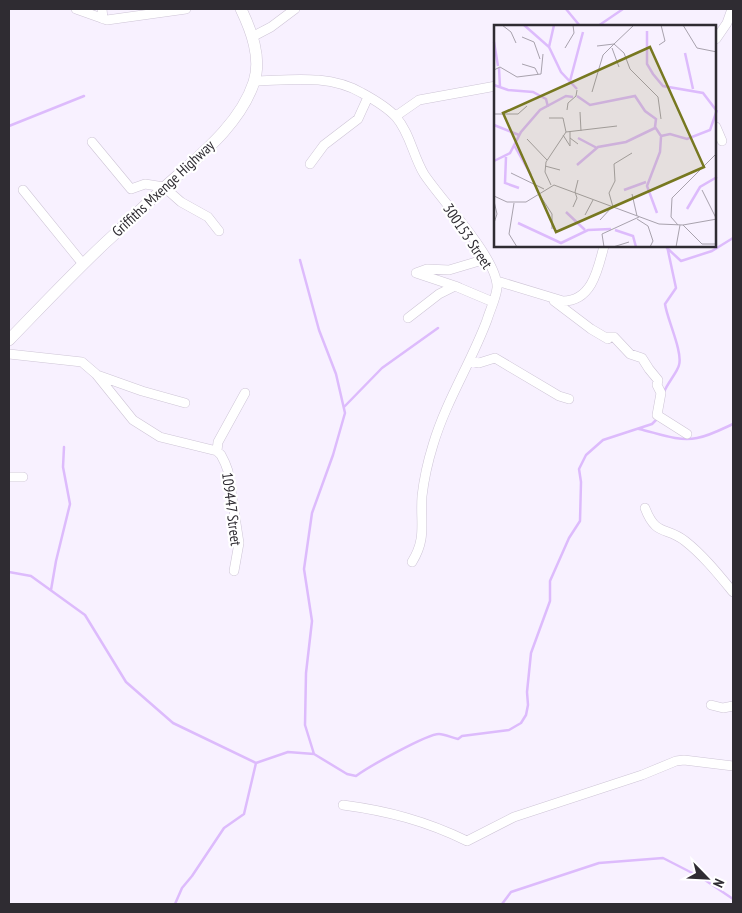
<svg xmlns="http://www.w3.org/2000/svg" width="742" height="913" viewBox="0 0 742 913" font-family="'PT Sans Narrow',sans-serif">
<rect width="100%" height="100%" fill="#f8f1ff"/>
<g fill="none" stroke-linecap="round" stroke-linejoin="round">
<path stroke="#ddbbfc" stroke-width="2.5" d="M566,9L580,26
M598,26L623,9
M9,126L84,96
M667,248L681,261L712,251L733,238
M300,260L319,330L336,374L345,413L333,455L312,513L304,569L312,621L306,673L305,725L314,754
M664,392C667,384 678,371 679,365C683,352 667,319 665,304L676,288L667,246
M344,407L382,368L438,328
M639,429C657,433 678,442 697,438C709,436 722,429 733,424
M9,572L31,576L85,615L126,682L173,723L256,763
M51,590L56,561L70,504L63,467L64,447
M175,904L182,888L192,876L224,828L244,814L256,763L288,752L314,754L347,774L356,776C368,767 427,734 439,734C445,734 452,738 458,739L462,736L509,730L521,723L526,715L528,705L527,692L531,653L550,601V581L569,538L580,521L581,482L579,469L586,455L603,440L652,424L657,419
M502,904L511,892L599,863L663,858L702,878L733,899"/>
<defs>
<path id="minor" d="M76,9L107,20L186,9
M102,9L103,19
M252,37L271,27L295,9
M716,39L727,23L732,9
M255,81C291,80 329,74 362,93C373,99 387,107 396,117C410,133 413,156 424,174C440,199 499,260 497,288C496,298 490,310 487,320C471,363 446,401 433,445C428,461 424,479 422,496C420,523 427,538 412,562
M396,116L419,100L496,86
M716,127L722,141
M92,142L131,189L145,184L164,187L181,202L208,217L219,231
M310,164L324,145L358,119L368,97
M23,190L83,264
M497,281L563,301C592,301 598,269 604,246
M458,287L416,273L427,269L449,270L486,259
M554,301L591,329L608,339
M408,318L439,294L455,286L493,302
M605,337H614L630,354L642,358L649,369L658,380L657,385L661,393L657,415L687,434
M9,354L82,362L96,374L133,420L160,437L217,451L221,455L225,463L228,471L239,543L234,571
M470,361L479,363L495,358L559,396L569,399
M97,375L142,391L185,403
M217,451L218,442L245,393
M9,477H23
M645,508C656,537 666,526 685,541C703,555 719,575 733,592
M711,705L723,708L733,706
M343,805C388,811 426,821 467,841L514,817L642,775L676,761L684,760L733,766"/>
<path id="tertiary" d="M9,340C41,307 72,274 105,243C126,224 146,204 166,186C198,157 240,125 254,82C262,58 251,30 241,9"/>
</defs>
<use href="#minor" stroke="#cec5d6" stroke-width="10"/>
<use href="#tertiary" stroke="#cec5d6" stroke-width="12"/>
<use href="#minor" stroke="#fff" stroke-width="9"/>
<use href="#tertiary" stroke="#fff" stroke-width="11"/>
</g>
<g text-anchor="middle" dominant-baseline="central" stroke-width="4.5" stroke-linejoin="round" paint-order="stroke">
<g font-size="15" fill="#2f2c32" stroke="#fff">
<text transform="translate(163 188) rotate(-43)">Griffiths Mxenge Highway</text>
<text transform="translate(468 236) rotate(56)">300153 Street</text>
<text transform="translate(232 509) rotate(83)">109447 Street</text>
</g>
</g>
<g transform="translate(494 25)">
<rect width="222" height="222" fill="#f8f1ff"/>
<path fill="none" stroke="#ddbbfc" stroke-width="2.5" d="M30,0L55,22L67,47L83,64M153,6V39L159,49L169,61L209,68L222,85M0,17L4,41M55,22L60,0M191,28L199,64M5,43L6,62M76,56L89,7M0,60L14,65L39,67L52,74L54,82M83,71L96,80L141,71L151,86L162,94L161,102L167,111L176,109L193,114L216,105L223,85M0,100L25,110M84,113L103,123M20,120L37,150M12,132L11,158L25,163M0,136L16,128L27,107L46,85L72,71L79,72M83,140L104,122L132,117L161,103M130,165L152,157M193,184L206,162L223,152M72,187L91,205M163,188L153,161L166,127L167,112M24,198L67,218L94,205L117,204M121,205L139,211L142,222"/>
<path fill="none" stroke="#a8a2ad" stroke-width="1" d="M8,0L17,7L22,18M140,0L120,19L130,28L136,44L164,72L167,94M189,0L203,23L223,27M28,12L40,17L46,34M165,20L171,16L167,0M103,21L120,19M71,23L80,8L79,0M118,23L125,42M28,39L41,43L44,49M0,45L6,42L23,52L47,49L49,29M98,67L109,30L120,19M73,85L74,78L82,71L83,65M86,87L87,106M0,89H24L33,81M55,93H69L72,107M76,106V113L84,119M69,110L76,121V113M33,114L53,135M51,141L66,145M17,148L50,164M57,160L51,147L52,137L72,107L123,101M208,165L222,193M45,169L58,189V204M138,169L143,191M0,171L13,177H32L60,160L165,199L189,200L223,194M0,176L3,189L0,198M20,178L15,209L23,222M79,182L83,173L81,167L84,155M119,182L115,168L121,156L120,139L138,128M91,190L99,175M143,194L154,201L159,216L156,222M106,195L118,182M184,200L177,192L178,173L221,130M189,200L208,219H223M110,222L108,209L145,192M119,222L135,217M182,222L186,200"/>
<path fill="#777820" fill-opacity="0.15" stroke="#777820" stroke-width="2.5" d="M156,22L210,142L62,207L9,88Z"/>
<rect width="222" height="222" fill="none" stroke="#2f2c32" stroke-width="2.5"/>
</g>
<rect width="742" height="913" fill="none" stroke="#2f2c32" stroke-width="20"/>
<g transform="translate(707 878) rotate(114)" stroke="#ffffff" stroke-width="4" paint-order="stroke">
<path d="M0-4L9 19L0 12L-9 19Z" fill="#2f2c32"/>
<text y="-8" font-size="14" font-weight="bold" text-anchor="middle" fill="#2f2c32">N</text>
</g>
</svg>
